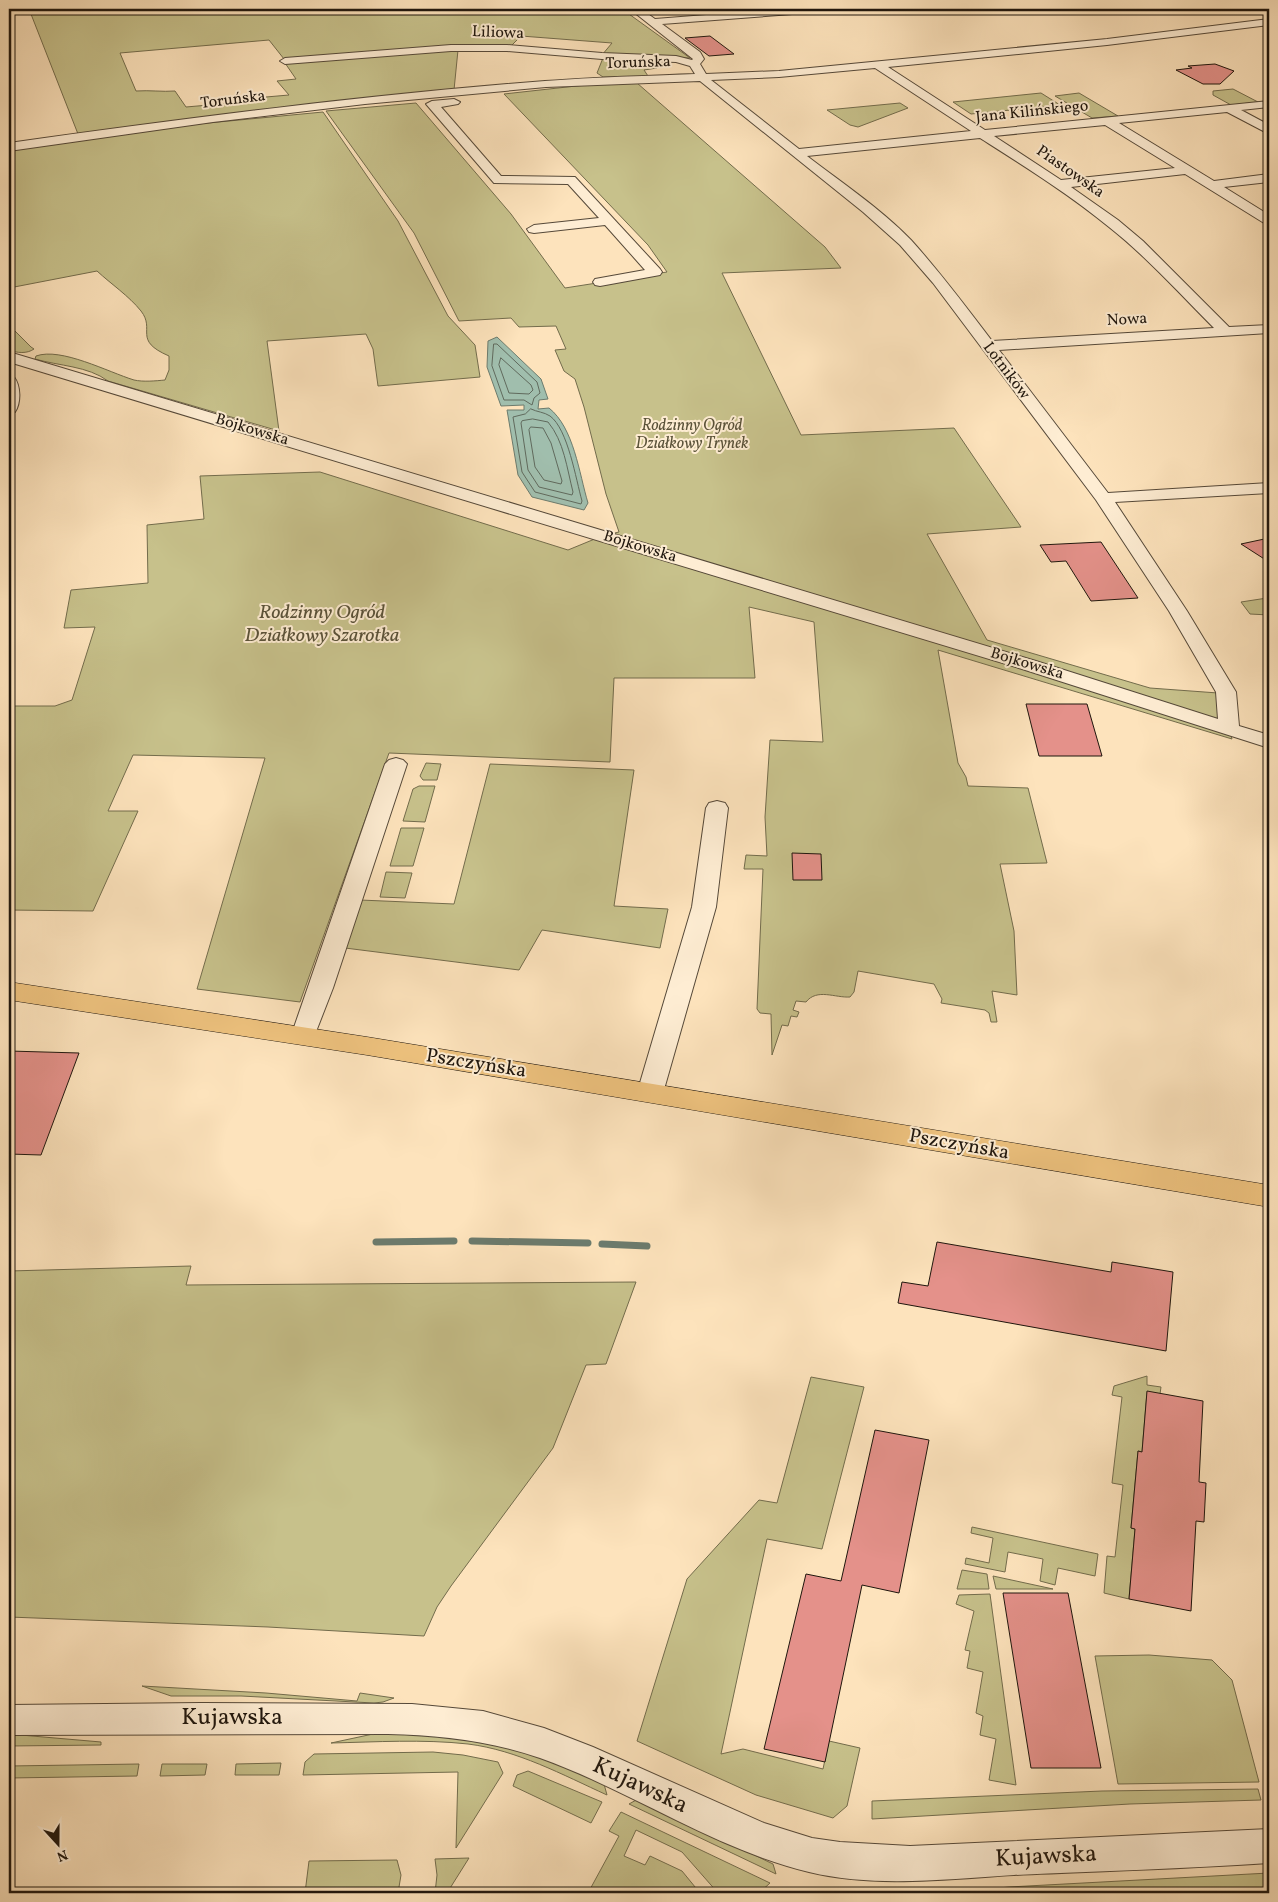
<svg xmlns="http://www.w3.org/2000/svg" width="1278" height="1902" viewBox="0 0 1278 1902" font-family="Vollkorn,serif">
<rect width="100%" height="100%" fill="#fde3bc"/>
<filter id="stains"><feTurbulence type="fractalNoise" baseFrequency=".004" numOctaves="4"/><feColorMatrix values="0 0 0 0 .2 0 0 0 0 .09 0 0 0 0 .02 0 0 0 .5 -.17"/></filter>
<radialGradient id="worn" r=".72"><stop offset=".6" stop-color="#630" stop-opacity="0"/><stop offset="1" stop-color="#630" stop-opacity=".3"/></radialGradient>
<path fill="#c7c18b" stroke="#736c4c" d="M29,9H486L489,11L519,9H622L690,58L602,55L612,43L521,36L510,47L451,46L284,59L269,40L120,53L136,91C150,90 162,92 175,91L186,107L266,100V97L289,95L277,81L296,79L285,63L458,50L454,90L322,103L78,134Z
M603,58L657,60V68L644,70L648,76L603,77L597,73Z
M637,83L825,247L841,268L722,273L801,435L954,428L1021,527L927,534L987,640L1150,688L1218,693L1232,739L938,650L958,763L966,777L968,786L1028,788L1047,863L1000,864L1014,931L1017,995L992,991L997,1022H991L989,1013L985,1010L941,1003L942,999L934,984L858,971L854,992L850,997C835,998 817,988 806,1002L796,1001L793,1010L799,1012L797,1017L791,1016L788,1026L782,1025L772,1055L771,1014L760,1013L757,1009L763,869H744L746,855L767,856L765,817L770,740L823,742L814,622L749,607L755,678H614L610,762L389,753L300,1002L197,989L265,758L133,755L108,811H138L93,911L9,910V706H55L72,700L95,627L64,628L71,590L148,583L147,525L204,519L200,476L320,472L568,550L602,536L619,532L606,494L584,407L575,379L564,371L555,350L566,349L556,326L519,327L511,318L459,321L414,233L326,111L416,103L511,214L565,288L667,272L648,245L504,94L585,85Z
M1233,89L1258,102L1231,105L1213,95V91Z
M1041,93L1060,105L971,114L953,102Z
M1079,93L1118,116L1092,118L1055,96Z
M900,103L908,108L858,127L850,125L827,110Z
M323,112L398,221L448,316L475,345L480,377L378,386L373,349L366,334L267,341L279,431L108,381C88,366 59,366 35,359L36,356C61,347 108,372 134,380C143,382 155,381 165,380L169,370V356C132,340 156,330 141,311C129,296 111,284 97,271L9,288V150L166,127Z
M9,325L31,347L34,349C27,354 17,353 9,350Z
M1267,598L1269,601V615L1250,614L1241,602Z
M426,763L441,764L437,780H423L420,776Z
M490,764L634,770L614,906L668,909L660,948L542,930L519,970L345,948L360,900L454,904Z
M419,786H435L425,822L403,821L413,789Z
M401,828H424L413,866H390Z
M386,872L412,873L405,898L380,897Z
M191,1266L186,1285L636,1282L606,1364L586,1365L553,1448L451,1586L437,1607L424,1636L268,1627L9,1617V1271Z
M1147,1376V1385L1161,1387L1160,1394L1147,1392L1142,1452L1138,1451L1131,1528L1135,1529L1129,1599L1104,1593L1107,1556L1115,1557L1123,1485L1112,1483L1122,1397L1112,1395L1114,1386Z
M811,1377L864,1387L822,1549L767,1539L721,1754L743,1749L823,1769L829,1741L860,1748L847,1806L833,1818L756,1795L637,1741L687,1579L759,1500L777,1503Z
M972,1527L1098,1554L1095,1576L1058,1568L1055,1585L1040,1581L1043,1559L1008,1552L1005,1572L965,1564L966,1558L989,1563L993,1538L971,1533Z
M962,1570L987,1574L989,1589H957Z
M993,1576L1053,1589H996Z
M990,1594L1016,1785L989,1780L996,1739L980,1735L983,1716L976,1713L983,1672L967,1668L970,1651L965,1650L974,1611L956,1604L959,1595Z
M1149,1655L1212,1660L1232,1680L1259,1782L1118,1784L1095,1656Z
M142,1686L266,1693L357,1701L360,1693L394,1698L383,1702L374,1703L241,1696H171Z
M387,1731L427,1732L517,1749L563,1765L604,1784L607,1795C563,1775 517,1750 468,1744C423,1739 376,1742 331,1743Z
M9,1734L101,1742V1745L9,1746Z
M433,1752L463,1755L498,1762L503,1773L456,1848L458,1772L303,1775L305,1762L314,1754Z
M281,1763L279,1775H235L236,1764Z
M139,1764L137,1776L9,1778V1766Z
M162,1764H207L205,1775L160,1776Z
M528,1771L602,1802L591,1823L513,1786L517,1775Z
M1258,1789L1261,1800L1130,1804L872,1819V1801L1102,1791Z
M638,1799L773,1864L776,1874L629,1804Z
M621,1812L770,1883L759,1893H718L682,1852L636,1830L624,1856L645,1865L650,1856L682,1871L700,1893H588L619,1836L609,1831Z
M469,1858L447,1893H435L437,1875L435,1859Z
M397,1860L401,1875L398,1893H305L309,1861Z
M1269,1873V1893H945L1009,1887Z"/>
<path fill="#a0bead" stroke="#6c7b6d" d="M497,337L541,379L548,399L539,400L538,409L549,408C574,428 579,473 588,503L584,510L532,497L518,475L507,410H524V405L501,406L487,367L488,341Z"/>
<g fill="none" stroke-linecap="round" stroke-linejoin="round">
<path stroke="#606a5d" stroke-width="1" d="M494,344H497L537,382L540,393L534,398L532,405L524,400H504L492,366Z
M501,358L531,385L533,390L529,394L509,393L499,365Z
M531,409C537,412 544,412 550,416C568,429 576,480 582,501L581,504L535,492L522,472L513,417L525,414Z
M533,419L548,422C564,441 567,469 573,492L572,495L539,487L528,470L521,423L522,421Z
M531,427L543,428L551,443L562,481L561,484L544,480L535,467L529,430Z"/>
<path stroke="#6c7b6d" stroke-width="7" d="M472,1241L588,1243
M376,1242L454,1241
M602,1244L647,1246"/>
</g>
<path fill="#e4918a" stroke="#1f160d" d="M710,36L734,54L709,56L685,38Z
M1215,64L1234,71L1220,84H1203L1176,70L1192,68L1188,66Z
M1269,538V562L1241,544Z
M1101,542L1138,598L1091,601L1066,561L1051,562L1040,545Z
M1026,704H1087L1102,756H1039Z
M792,853L821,854L822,880H793Z
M9,1051L79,1053L41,1155L9,1154Z
M937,1242L1111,1272L1112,1262L1173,1272L1166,1351L898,1303L902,1282L928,1286Z
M1147,1391L1203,1401L1199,1482L1206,1483L1204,1522L1196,1521L1191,1611L1129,1599L1135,1529L1131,1528L1138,1451L1142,1452Z
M875,1430L929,1440L899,1593L862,1585L825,1762L764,1749L806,1574L841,1581Z
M1003,1593H1068L1101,1768H1031Z"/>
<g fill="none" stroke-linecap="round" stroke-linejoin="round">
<defs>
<path id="minor" d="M630,9H641L655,19L783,9H824L819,12L662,24L700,52L704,59L700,64L706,74L779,71L1107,39L1269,19V25L1107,45L888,67L985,130L1269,101V107L1241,110L1269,125V134L1227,112L1119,123L1214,181L1269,174V182L1224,187L1269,215V224L1264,223L1185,174L1071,187L1118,220L1143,241L1229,327L1269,325V333L999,350L1108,493L1269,483V493L1115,502L1187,611L1236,692L1239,726L1269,735V748L1022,669L9,362V352L1036,661L1218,719L1216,692L1169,611L1096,500L933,283L900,245L863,212L700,81L546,87L365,104L213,122L9,151V143C187,118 365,95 545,81C595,77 645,76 695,74L690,66L676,62L602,59L507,51H451L285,64L280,61L285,58L451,45H507L602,53L676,56L692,60L693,59ZM875,68L971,131L799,149L711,80L779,77ZM1105,125L1175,168L1061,180L994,136ZM980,138C1024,166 1069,194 1109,227C1147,257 1180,294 1214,328L992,341C966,307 940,272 911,240C880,208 842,183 807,156Z
M454,99L460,102L458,104L441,107L501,176L575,177L660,269L662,272L660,275L600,286L595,285L593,282L595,279L645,270L605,225L534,233L529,232L527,229L534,225L599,218L568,184L494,183L426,104L432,101Z
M9,375L14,377C21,386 21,403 15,412L9,414Z
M396,758L403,760L407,764L333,988L312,1042L303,1044L294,1042L291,1036L385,764L389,760Z
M717,801L725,803L728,808L716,907L663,1093L659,1099L650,1101L641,1099L637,1093L692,907L706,808L709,803Z
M201,1703L412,1704L483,1711L544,1728L593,1747L764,1823L812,1838L840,1842L910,1846L1269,1829V1863C1184,1869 1099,1871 1014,1875C947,1879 875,1888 809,1872C714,1849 632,1791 540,1758C491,1741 440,1735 388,1734L9,1735V1705Z"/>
<path id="major" d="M9,982L367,1037L1269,1185V1207L367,1055L9,1000Z"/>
</defs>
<use href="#minor" stroke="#564939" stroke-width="2"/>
<use href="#major" stroke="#1f160d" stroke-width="1"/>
<use href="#minor" fill="#feedd3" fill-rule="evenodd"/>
<use href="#major" fill="#eec27e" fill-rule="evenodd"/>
</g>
<g text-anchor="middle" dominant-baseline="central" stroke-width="4" stroke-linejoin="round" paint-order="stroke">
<g font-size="16" fill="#1f160d" stroke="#feedd3">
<text transform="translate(498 33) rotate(2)">Liliowa</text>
<text transform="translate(638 63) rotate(-2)">Toruńska</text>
<text transform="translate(233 100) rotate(-7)">Toruńska</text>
<text transform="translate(1032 112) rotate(-6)">Jana Kilińskiego</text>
<text transform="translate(1070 172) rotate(35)">Piastowska</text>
<text transform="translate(1127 320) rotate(-3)">Nowa</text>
<text transform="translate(1006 371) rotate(53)">Lotników</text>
<text transform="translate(252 430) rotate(17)">Bojkowska</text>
<text transform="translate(640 547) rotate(17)">Bojkowska</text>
<text transform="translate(1027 664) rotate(17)">Bojkowska</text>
</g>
<g font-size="16" font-style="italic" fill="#5a5239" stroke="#feedd3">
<text x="692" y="426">Rodzinny Ogród<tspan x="692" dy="18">Działkowy Trynek</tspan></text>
</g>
<g font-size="20" font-style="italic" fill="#5a5239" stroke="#feedd3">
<text x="322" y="613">Rodzinny Ogród<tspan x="322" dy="23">Działkowy Szarotka</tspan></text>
</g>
<g font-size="20" fill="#1f160d" stroke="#feedd3">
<text transform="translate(476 1064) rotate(9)">Pszczyńska</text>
<text transform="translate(959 1145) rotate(10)">Pszczyńska</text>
</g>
<g font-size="24" fill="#1f160d" stroke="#feedd3">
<text x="232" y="1718">Kujawska</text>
<text transform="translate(640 1786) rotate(25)">Kujawska</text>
<text transform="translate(1046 1857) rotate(-3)">Kujawska</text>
</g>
</g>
<rect width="1278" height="1902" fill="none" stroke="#fde3bc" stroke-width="30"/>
<rect x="10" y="10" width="1258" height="1882" fill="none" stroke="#1f160d" stroke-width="2.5"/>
<rect x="15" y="15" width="1248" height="1872" fill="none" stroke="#1f160d"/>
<g transform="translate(58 1844) rotate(159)" stroke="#feedd3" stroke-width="4" paint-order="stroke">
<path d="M0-4L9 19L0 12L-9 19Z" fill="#1f160d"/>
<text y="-8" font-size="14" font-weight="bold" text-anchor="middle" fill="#1f160d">N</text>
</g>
<rect width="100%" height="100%" filter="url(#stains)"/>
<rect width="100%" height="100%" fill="url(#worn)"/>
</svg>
